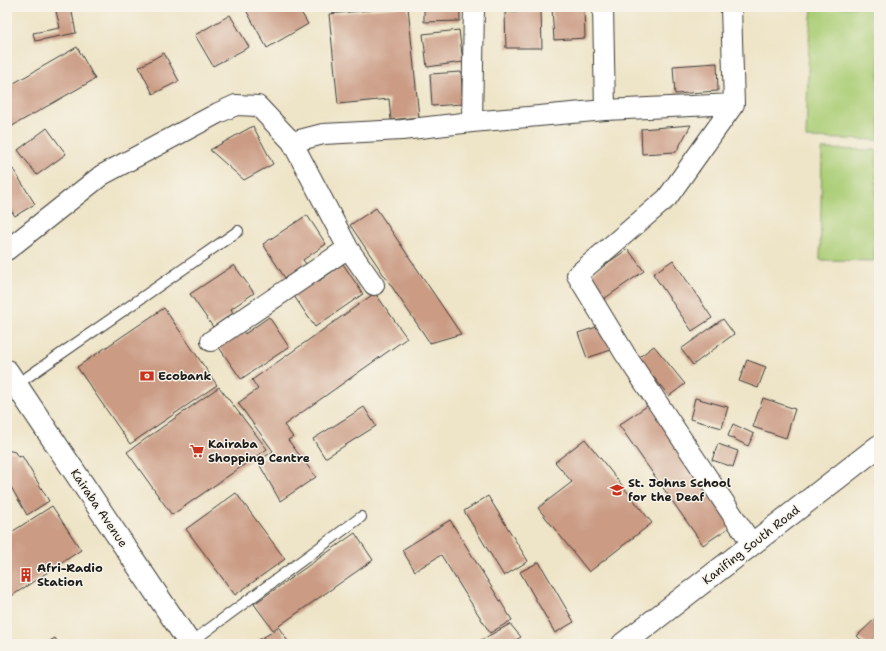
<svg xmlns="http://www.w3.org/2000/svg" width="886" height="651" viewBox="0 0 886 651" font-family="'Shantell Sans',sans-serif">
<rect width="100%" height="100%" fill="#f7f3e8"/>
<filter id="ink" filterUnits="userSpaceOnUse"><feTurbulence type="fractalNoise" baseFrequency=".025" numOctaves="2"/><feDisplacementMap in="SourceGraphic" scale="8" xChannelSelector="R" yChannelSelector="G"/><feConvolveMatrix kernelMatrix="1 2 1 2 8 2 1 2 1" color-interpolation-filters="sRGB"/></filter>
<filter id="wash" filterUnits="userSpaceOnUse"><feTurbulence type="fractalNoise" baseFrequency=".012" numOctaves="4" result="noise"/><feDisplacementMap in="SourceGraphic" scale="16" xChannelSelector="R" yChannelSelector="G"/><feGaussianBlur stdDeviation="0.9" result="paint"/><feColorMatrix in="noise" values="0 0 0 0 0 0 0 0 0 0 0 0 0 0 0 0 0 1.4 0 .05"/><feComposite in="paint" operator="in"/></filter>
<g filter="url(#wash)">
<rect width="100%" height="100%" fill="#eee4c7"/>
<path fill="#aacd75" stroke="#637448" d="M812,7H879V140L806,138L809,40Z
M822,149L877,150L874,261L820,260Z"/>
<g id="blocks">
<path fill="#cb9b84" d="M55,7H71L76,33L35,41L33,33L60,28Z
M251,7H298L308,24L267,48L246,10Z
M401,7H408L419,117L391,120L389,99L338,104L329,14Z
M424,7H460V21L424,22Z
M505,7H542V9L505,10Z
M584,7L585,38L554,40L552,8Z
M541,11L542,48H506L505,12Z
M230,15L249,47L213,66L195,35Z
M459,30L463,62L427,67L423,34Z
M77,47L95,79L7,129V87Z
M164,53L179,81L153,94L139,67Z
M717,63L718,91L675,94L673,66Z
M461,72L463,104L432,106L430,74Z
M691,125L676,152L642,154L641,129Z
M253,126L273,164L244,180L210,150Z
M47,128L66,154L37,175L18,150Z
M13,169L35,204L15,216L10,209H7V174Z
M376,208L461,334L430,343L350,225Z
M307,215L326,244L303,260L306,264L285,278L263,244Z
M628,249L644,271L601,301L585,278Z
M673,260L712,318L692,331L653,274Z
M343,264L363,294L315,327L292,293L315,277L319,281Z
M234,265L254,293L231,309L233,313L213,327L190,294Z
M375,293L407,338L284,425L293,437L288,440L316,477L280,501L258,462L273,451L238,403L258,389L252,380Z
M164,308L217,385L130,444L77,367Z
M269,317L289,347L241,379L218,346L242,329L245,334Z
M723,319L734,334L693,365L681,349Z
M603,325L611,350L587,358L578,333Z
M654,346L685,384L669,396L638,358Z
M747,360L766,367L758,388L739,381Z
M219,387L267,449L172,515L127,452Z
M695,398L728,407L722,428L690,419Z
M763,398L795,409L786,438L753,427Z
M650,404L733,525L703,545L619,425Z
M364,407L376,426L325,458L313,439Z
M733,424L754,434L748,446L728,436Z
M585,439L652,523L589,572L538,508L572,482L555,462Z
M718,444L738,451L733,467L712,460Z
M7,450L15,452L18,457L22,456L49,501L27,515L7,480Z
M236,493L285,559L235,595L186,529Z
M488,496L528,561L504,576L464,511Z
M52,506L81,550L7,599V535Z
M450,520L512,620L490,633L441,555L415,571L402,550Z
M355,533L373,560L273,630L254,604Z
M539,562L574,622L555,633L520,572Z
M879,615V644H866L857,636Z
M510,624L521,637L509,644H474Z
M279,628L290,644H258L257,641Z
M55,638L59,644H45Z"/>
</g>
</g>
<g filter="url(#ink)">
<use href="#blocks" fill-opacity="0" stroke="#3c3a36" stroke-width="1"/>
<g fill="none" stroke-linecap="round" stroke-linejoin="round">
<defs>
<path id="lane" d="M16,385L238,231
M190,643L361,517"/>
<path id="street" d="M474,7L472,122L605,110
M603,7L605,110L734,104L731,7
M734,104L667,198L577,275L625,354L752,544
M292,142L348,248L374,285
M7,250L102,175L218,113L236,105L258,106L292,142L323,134L402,130L472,122
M211,341L348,248"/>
<path id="secondary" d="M7,371L190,644
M623,644L879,446"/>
</defs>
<use href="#lane" stroke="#3c3a36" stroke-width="12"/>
<use href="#street" stroke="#3c3a36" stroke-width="22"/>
<use href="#secondary" stroke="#3c3a36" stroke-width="24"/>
<use href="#lane" stroke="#fff" stroke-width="10"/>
<use href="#street" stroke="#fff" stroke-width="20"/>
<use href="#secondary" stroke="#fff" stroke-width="22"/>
</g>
</g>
<defs>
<symbol id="bank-bare" viewBox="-9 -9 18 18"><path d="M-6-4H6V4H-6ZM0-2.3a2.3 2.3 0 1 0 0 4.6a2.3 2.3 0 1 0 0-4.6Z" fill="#c8321e" stroke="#f7f3e8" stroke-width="2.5" paint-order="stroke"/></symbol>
<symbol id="supermarket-bare" viewBox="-9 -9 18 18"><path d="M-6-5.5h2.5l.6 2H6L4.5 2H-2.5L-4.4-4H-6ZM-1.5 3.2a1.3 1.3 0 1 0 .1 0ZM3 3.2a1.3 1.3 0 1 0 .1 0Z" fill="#c8321e" stroke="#f7f3e8" stroke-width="2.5" paint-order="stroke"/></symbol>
<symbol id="school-bare" viewBox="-9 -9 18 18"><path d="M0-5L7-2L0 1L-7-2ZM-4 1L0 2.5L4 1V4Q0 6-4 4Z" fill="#c8321e" stroke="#f7f3e8" stroke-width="2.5" paint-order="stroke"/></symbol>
<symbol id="building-bare" viewBox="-9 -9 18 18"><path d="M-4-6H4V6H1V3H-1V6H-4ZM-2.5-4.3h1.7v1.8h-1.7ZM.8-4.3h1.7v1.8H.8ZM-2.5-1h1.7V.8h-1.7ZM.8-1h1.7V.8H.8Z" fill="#c8321e" stroke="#f7f3e8" stroke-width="2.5" paint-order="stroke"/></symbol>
</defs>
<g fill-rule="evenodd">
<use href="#bank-bare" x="137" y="366" width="20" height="20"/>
<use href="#supermarket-bare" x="187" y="441" width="20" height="20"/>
<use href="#school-bare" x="607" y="480" width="20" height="20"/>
<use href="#building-bare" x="16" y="565" width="20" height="20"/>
</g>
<g text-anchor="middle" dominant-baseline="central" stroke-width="3" stroke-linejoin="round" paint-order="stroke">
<g font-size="12" font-weight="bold" fill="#1c1c1c" stroke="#f7f3e8" text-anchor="start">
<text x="158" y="376">Ecobank</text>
<text x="208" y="444">Kairaba<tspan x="208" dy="14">Shopping Centre</tspan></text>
<text x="628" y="483">St. Johns School<tspan x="628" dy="14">for the Deaf</tspan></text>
<text x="37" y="568">Afri-Radio<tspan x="37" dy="14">Station</tspan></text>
</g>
<g font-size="12" fill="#1c1c1c" stroke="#f7f3e8">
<text transform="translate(99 508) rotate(56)">Kairaba Avenue</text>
<text transform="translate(751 545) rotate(-38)">Kanifing South Road</text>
</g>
</g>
<rect width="886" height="651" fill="none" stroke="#f7f3e8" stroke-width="24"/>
</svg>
